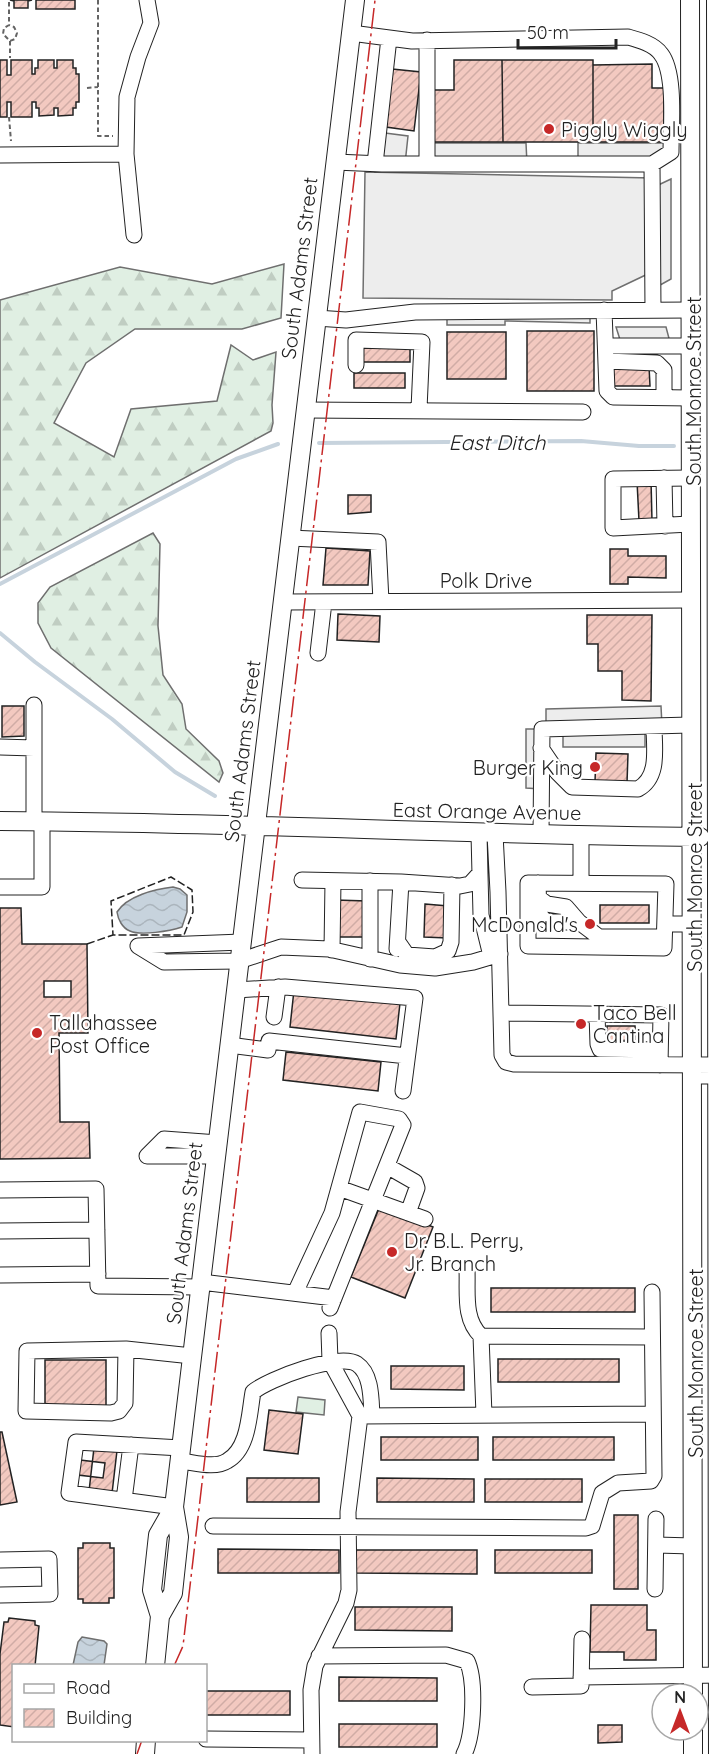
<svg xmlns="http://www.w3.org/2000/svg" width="722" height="1754" viewBox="0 0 722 1754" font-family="Quicksand,sans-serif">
<defs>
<pattern id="forest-firs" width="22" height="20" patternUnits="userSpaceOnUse" patternTransform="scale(1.5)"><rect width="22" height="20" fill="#e0efe3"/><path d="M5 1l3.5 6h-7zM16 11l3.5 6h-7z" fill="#c0cdc2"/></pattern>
<pattern id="water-waves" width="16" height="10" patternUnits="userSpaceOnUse" patternTransform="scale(1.5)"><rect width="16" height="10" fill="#c7d3dd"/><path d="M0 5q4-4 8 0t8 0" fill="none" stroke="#abb5bd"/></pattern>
<pattern id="building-hatch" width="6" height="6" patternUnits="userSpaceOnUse" patternTransform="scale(1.5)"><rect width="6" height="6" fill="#f3c9c0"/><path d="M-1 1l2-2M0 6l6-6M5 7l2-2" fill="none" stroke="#d0aca5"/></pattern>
</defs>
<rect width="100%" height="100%" fill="#fff"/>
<path fill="#e0efe3" stroke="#6f6f6f" stroke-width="1.5" d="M298,1397L325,1400L324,1415L296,1412Z"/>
<path fill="url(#forest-firs)" stroke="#6f6f6f" stroke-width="1.5" d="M284,264L281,318L242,329H135L86,363L54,423L114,457L131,409L217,401L231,345L253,360L276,352L272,405L273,423L271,431L0,578V300L120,267L212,284Z
M153,533L160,544L158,626L163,675L182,704L186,729L219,761L223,773L219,782L51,648L38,623V603L50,587Z"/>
<path fill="#ededed" stroke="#6f6f6f" stroke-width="1.5" d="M385,133L408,136L405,164H382Z
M427,143H526L527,164H427Z
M578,143H664L665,156L578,164Z
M365,172L652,178V188L671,179V279L653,289L652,272L612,291V300L363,298Z
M590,310V323L505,321V325H447V312Z
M616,327H666L671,346H622Z
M661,706L662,726L645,727V747H563V736L542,735L541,789L526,788V729H546V709Z"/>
<path fill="url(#water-waves)" stroke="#6f6f6f" stroke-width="1.5" d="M173,887L180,889L187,895V912L182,927C170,931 141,936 130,931C122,928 118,919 117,912C127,896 155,889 173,887Z
M82,1637L104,1641L107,1644L104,1665H73L78,1642Z"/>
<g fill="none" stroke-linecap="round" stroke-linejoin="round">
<path stroke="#c7d3dd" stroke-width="4" d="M319,443L581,441L639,446H674
M0,584L236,459L278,444
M0,633L35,662L112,719L175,772L215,796"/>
</g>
<path fill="url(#building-hatch)" stroke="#222" stroke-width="1.5" fill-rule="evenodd" d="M10,0H32L28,1V8H14V1Z
M36,0H75V9H36Z
M0,60H7V75H11V60H32V74H35V68H38V60H54V68H57V60H73V68H76V74H79V102H76V108H73V115L58,116V108H54V115L39,116V108H36V102H32V117H11V102H7V117H0Z
M454,60H502L503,142H431L430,90H454Z
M502,60H593V142H503Z
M652,64V88H664V142H593V65Z
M392,69L421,72L414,131L386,127Z
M527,331H594V391H527Z
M447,332H506V379H447Z
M362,345H410V362H362Z
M649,366L650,386H612V367Z
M354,373H405V388H354Z
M651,480L652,521H639L637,481Z
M348,495H371V512L348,514Z
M326,548L370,551L368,585H323Z
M610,549H628V556H666V578L628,577V584H610Z
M338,614L380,616L379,642L337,640Z
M587,615H652L651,701L622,700V671H598V644H587Z
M2,706H24V736L2,737Z
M596,753L628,754L627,783L595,782Z
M335,900L367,901L366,937H335Z
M425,904L448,906L447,938L424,937Z
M600,905H649V923H600Z
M0,908H21L22,944H87L88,1033H59L60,1122H89L90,1158L0,1159ZM44,981H71V997H44Z
M294,990L400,1003L396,1039L290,1027Z
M607,1026H635L636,1040L607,1041Z
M286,1052L381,1062L378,1091L283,1080Z
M380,1206L433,1227L405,1298L351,1277Z
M491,1288H635V1312H491Z
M498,1359H619V1382H498Z
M45,1360H106V1409L45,1408Z
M391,1366H464V1390L391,1389Z
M269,1410L303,1414L298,1454L264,1450Z
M0,1432H2L17,1502L0,1505Z
M381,1437H478V1460H381Z
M493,1437H614V1460H493Z
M95,1439L118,1442L111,1502L88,1500Z
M80,1460L105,1463L103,1478L78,1475Z
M247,1478H319V1502H247Z
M377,1478L474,1479V1502H377Z
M485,1479H582V1502H485Z
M614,1515H638V1589H614Z
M83,1543H110V1548H114V1598H109V1603H83V1599H78V1548H83Z
M218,1549L339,1550V1573H218Z
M356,1550H477V1574L356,1573Z
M495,1550H592V1573H495Z
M591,1605H647V1630H656V1660H624V1652H590Z
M355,1607H452V1631L355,1630Z
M9,1618L35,1621V1625L39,1626L35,1666H14V1727L0,1725V1654L4,1622H8Z
M339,1677L437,1678V1701H339Z
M206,1691H290V1715H206Z
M339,1724H437V1747H339Z
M598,1725H622V1742L598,1743Z"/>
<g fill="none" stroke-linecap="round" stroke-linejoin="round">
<defs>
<path id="minor" d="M351,33L412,41L628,37C639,40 654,44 661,54C676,73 671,127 671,152L652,164
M126,154L134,235
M0,155L126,154L127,97L138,57L151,23L147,0
M335,162L382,164H652L653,310
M375,164L389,38
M427,164V40
M604,310L607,391L613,397L691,398
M316,318L346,320L415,312L691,310
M606,346H691
M606,361L657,363L664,370V398
M356,365V340L422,342L419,409
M305,410L583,412
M664,478L665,526
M690,478L613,479V528L690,524
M290,538L378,542L381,601
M282,602L690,600
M318,653L324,602
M0,747L34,748
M541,748L558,773L572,787L638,789C660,777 654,748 654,726
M34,821V705
M479,834L481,915L491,956
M495,834L498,892L502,1055L506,1062L514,1064L717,1065
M541,835L542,729L690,725
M581,836V883
M302,880L401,882L460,886L470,884L480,873
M370,881V959
M528,883L666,884L664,948L528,946Z
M538,883L539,913L543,919L549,922H579L599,937H664
M0,887H42V821
M539,898L547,904L566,907L579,922
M665,924H691
M398,942L407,955L435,957L448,951L451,942L452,885
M138,946L164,962L239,961L281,947L329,949L400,965L435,968L473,962L500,954
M138,946L242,942
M397,949L401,882
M332,950L333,881
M236,990L285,987L415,998L403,1091
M501,1013L661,1015L660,1065
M597,1014L598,1044L600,1049L660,1050
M274,1017L278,987
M229,1045L268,1050L269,1041L407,1056
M691,1076H722
M147,1156L164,1139L218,1143
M147,1156H216
M387,1166L415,1182L417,1188L408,1213
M339,1188L425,1219
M0,1190L96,1189L98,1286L200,1287
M0,1231L97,1230
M467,1269C468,1292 463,1319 481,1336L484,1415
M0,1275L98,1274
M201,1282L334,1298
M295,1293L332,1213L360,1112L399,1119L403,1125L330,1308
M481,1336L652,1337
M126,1349L125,1403L119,1411L111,1413L26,1411L27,1351L126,1349L192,1356
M360,1416L653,1414
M180,1461C193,1462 215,1469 227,1461C249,1449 249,1414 253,1392C268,1379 340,1352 357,1364C372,1374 371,1400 372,1416
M124,1500L131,1445
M174,1507L69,1493L76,1442L181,1448
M213,1526L586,1528L592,1526L602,1493L618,1483L651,1481L654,1476L652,1292
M656,1545L693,1546
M0,1560L49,1559L50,1594L0,1595
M655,1589L656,1519
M319,1656L446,1655L467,1661C476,1680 474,1735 464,1754
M581,1677L722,1675
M532,1687L581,1686L582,1639
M206,1739L311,1740
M312,1754L311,1690L315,1666L346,1603L349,1590L348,1512L360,1416L330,1361L329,1333"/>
<path id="major" d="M690,0L693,1694
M716,0L718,1754
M0,821C233,822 466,835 700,837
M160,1616L152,1590L158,1535L174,1507
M155,1666L160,1616L173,1593L179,1537L174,1507L355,0
M693,1730V1754
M145,1754L146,1740"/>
</defs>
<use href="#minor" stroke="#222" stroke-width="17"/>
<use href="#major" stroke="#222" stroke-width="20"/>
<path stroke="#646464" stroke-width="2" stroke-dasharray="4.5 3" stroke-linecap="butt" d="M98,0V136H113
M9,2V25L4,28L3,34L10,41L15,39L17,33L14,27L9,25
M10,41V58
M87,88L98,87
M9,117L11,141"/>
<use href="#minor" stroke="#fff" stroke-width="15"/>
<use href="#major" stroke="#fff" stroke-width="18"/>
<path stroke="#222" stroke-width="1.5" stroke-dasharray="8 3" stroke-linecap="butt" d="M87,944L113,935H184L193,912L192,890L171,877L111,901L113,935"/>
<path stroke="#c62828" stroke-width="1.5" stroke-dasharray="21 4.5 3 4.5" stroke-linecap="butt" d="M174,1666L183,1646L375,0
M137,1754L142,1740"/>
</g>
<g fill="#c62828" stroke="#fff" stroke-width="2">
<circle cx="549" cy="129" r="6"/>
<circle cx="595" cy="767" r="6"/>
<circle cx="590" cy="924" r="6"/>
<circle cx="581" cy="1024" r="6"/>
<circle cx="37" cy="1033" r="6"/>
<circle cx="392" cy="1252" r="6"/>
</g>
<g text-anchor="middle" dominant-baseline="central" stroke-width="4.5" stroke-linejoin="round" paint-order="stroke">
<g font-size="20" fill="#222" stroke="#fff" text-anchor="start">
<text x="561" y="129">Piggly Wiggly</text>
<text x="583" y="767" text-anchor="end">Burger King</text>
<text x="578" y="924" text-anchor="end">McDonald's</text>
<text x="593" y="1012">Taco Bell<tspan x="593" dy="23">Cantina</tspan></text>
<text x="49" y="1022">Tallahassee<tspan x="49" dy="23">Post Office</tspan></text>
<text x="404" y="1240">Dr. B.L. Perry,<tspan x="404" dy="23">Jr. Branch</tspan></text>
</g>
<g font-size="20" fill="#222" stroke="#fff">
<text transform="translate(299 268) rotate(-83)">South Adams Street</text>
<text transform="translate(693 391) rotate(-90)">South Monroe Street</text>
<text x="486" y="580">Polk Drive</text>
<text transform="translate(242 751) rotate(-83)">South Adams Street</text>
<text transform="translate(487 811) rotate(1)">East Orange Avenue</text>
<text transform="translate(694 877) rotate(-90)">South Monroe Street</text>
<text transform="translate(184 1233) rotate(-83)">South Adams Street</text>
<text transform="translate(695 1363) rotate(-90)">South Monroe Street</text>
</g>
<g font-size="21" font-style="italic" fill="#222" stroke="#fff">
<text x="497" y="442">East Ditch</text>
</g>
</g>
<rect x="12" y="1664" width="195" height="78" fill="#ffffff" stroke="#a7a7a7" stroke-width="1.5"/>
<rect x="24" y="1684" width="30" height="9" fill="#ffffff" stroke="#a7a7a7" stroke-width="1.5"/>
<text x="66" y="1694" font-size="18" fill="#222222">Road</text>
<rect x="24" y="1709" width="30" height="18" fill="url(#building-hatch)" stroke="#a7a7a7" stroke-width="1.5"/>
<text x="66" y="1724" font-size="18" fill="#222222">Building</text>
<g transform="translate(680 1712)"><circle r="28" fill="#ffffff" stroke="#a7a7a7" stroke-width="1.5"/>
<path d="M0-4.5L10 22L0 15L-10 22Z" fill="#c62828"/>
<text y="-9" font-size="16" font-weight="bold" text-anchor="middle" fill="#222222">N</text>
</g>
<path d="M518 39v9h98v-9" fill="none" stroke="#222222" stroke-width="3"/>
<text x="527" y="39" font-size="18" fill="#222222" stroke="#ffffff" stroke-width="4.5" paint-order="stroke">50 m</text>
</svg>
